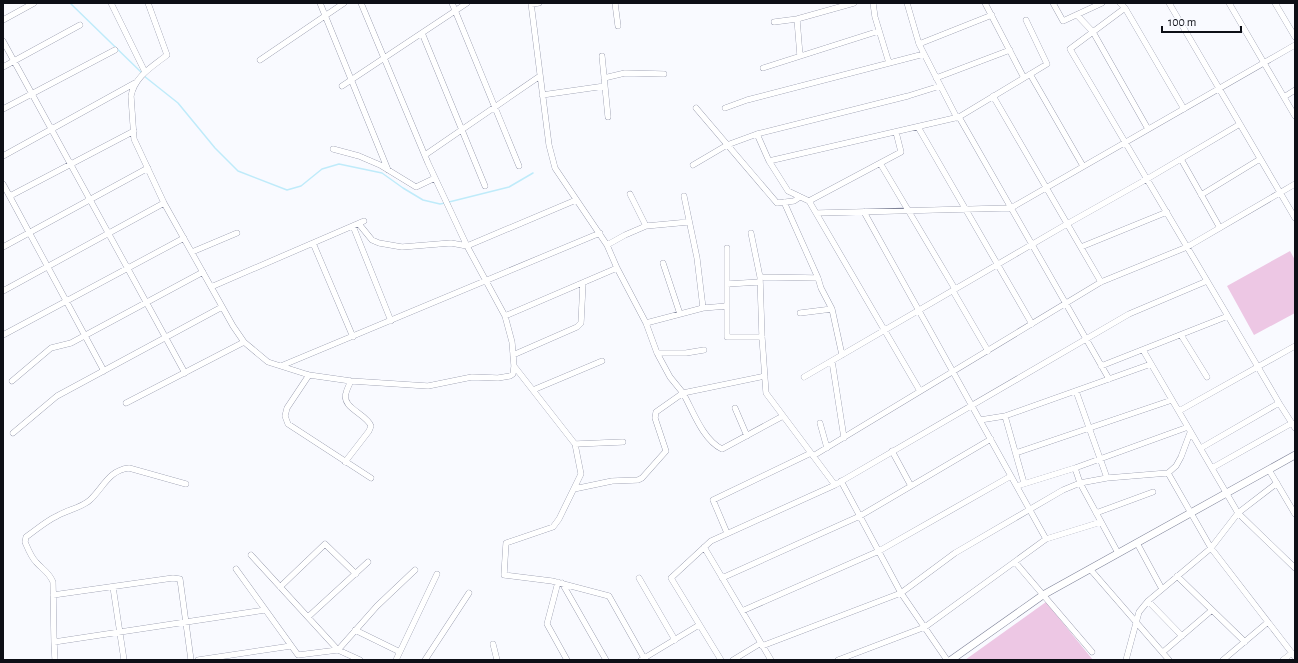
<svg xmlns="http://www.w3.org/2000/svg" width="1298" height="663" viewBox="0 0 1298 663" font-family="'Alegreya Sans',sans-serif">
<rect width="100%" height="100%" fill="#f9faff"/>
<path fill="#edc7e4" d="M1290,251L1295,260V313L1254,335L1227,286Z
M1046,602L1093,660H965Z"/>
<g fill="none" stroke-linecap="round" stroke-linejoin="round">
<path stroke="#bfebfa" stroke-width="1.5" d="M70,3L142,73
M144,76L178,103L215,148L238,171L287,190L301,186L322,169L339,164L382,173L403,188L423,200L440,204L445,203
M449,202L509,187L533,173"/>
<defs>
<path id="minor" d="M111,3L145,72
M148,3L167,55C152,67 135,76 131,96L134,139L164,203L233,326L244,342L268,362L309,375L351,381L428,386L472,377L498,378L510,376L513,374L514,366L512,342L505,316L467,246L428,163L361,3
M320,3L388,170
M452,3L519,166
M531,3L549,145L555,168L607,245L617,268L646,323L657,353L670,377L683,393L765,376
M615,3L618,26
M873,3L875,17L889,63
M907,3L919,44L957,118
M985,3L1024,78
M1053,3L1063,21L1102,3
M1120,3L1125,8L1184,109
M1169,3L1295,218
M1229,3L1295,116
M1275,3L1295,37
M531,4L539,3
M1125,8L1070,49L1258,367L1279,403L1295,428
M1077,15L1093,32L1148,129
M797,19L800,56
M3,20L34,3
M774,22L797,19L854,3
M422,33L485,186
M3,41L185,373
M919,44L992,15
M602,56L608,117
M260,60L344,3
M3,67L80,25
M763,68L879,31
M1030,74L1083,166
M604,78L625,73L664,74
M936,78L1010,50
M342,86L467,3
M542,95L605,86
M993,96L1101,282
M1284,97L1295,90
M696,108L777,203L794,201L800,197
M725,108L747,100L924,54
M3,109L115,50
M959,117L1109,379
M918,127L1032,324
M757,134L769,161L788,191L809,201L920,391
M333,149L359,156L380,165L416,187L435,178
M425,155L540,76
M3,156L135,83
M1181,159L1220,228
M769,161L959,117L1047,64L1026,20
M880,163L955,289
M693,165L727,145L757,134L908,96L940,86
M3,184L104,371
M630,194L646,226
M1201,195L1260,159
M10,196L134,131
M684,196L697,258L703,308
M809,201L901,152L896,132
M784,202L818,278L821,288L832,309L842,355
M864,212L1046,539
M817,213L1011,208L1295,45
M359,224L372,240L379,243L402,247L451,243L467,246L576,200
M353,226L391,321
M751,233L760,277L762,337L766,393L835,485
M313,243L353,337
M607,245L625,235L646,226L689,222
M3,247L148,168
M1081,247L1167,212
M727,248V337H762
M192,252L237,233
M663,263L680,314
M760,277L818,278
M727,284L760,282
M211,287L364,221
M3,291L164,203
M953,291L988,351
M800,313L832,309
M505,316L617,268
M646,323L703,308L727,306
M3,335L184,238
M1181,335L1207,377
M1143,350L1238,513L1295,568
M657,353H686L704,350
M513,355L577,327L581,323L583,283
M832,361L844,438
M281,366L600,233
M514,366L575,444L581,474L559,519L553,527L506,543L504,575L552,581L609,596L644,658
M1101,366L1228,316
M309,375L287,408L285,416L288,424L371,478
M804,377L1067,224L1147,179L1240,124
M12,381L51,348L71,343L203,272
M533,390L602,361
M1076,391L1107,478
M126,403L244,342
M735,408L747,436
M1179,411L1295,346
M1005,416L1024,483
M980,420L1005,416L1151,364
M820,423L827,448
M13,433L57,396L222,307
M575,444L623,442
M1201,448L1279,403
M892,451L911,486
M1016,453L1172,400
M813,456L1101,282L1187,247L1295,184
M345,462L369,431L371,426C367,414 341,408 346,393C347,389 349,385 351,381
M1075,468L1080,483L1118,553
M1212,468L1292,423
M1269,470L1295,514
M1168,473L1211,548L1295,657
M841,481L901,593L947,660
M1017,486L1075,468L1188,427
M574,489L612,481L638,480L642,478L666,451L655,418L656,412L683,393C693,411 703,440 722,449L783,416
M1096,513L1153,492
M727,533L713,500L811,453
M1137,543L1162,589
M704,547L771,660
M251,555L338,650L360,660
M1015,562L1092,652
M236,569L298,655L338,650L377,606L415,570
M1090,569L1169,660
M1177,576L1245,642
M639,578L675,640
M722,578L860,516L991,439
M558,582L547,624L567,660
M562,583L606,660
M113,587L124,660
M280,587L325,544L356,574
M53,595L173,578L180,579L191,660
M1148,601L1182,636
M742,611L879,551L1011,476
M308,617L368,562
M355,630L400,652
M54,642L265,610
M493,644L497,660
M762,646L901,593L955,553L1063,490L1080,483L1107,478L1168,473L1176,466L1181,457L1190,433
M1163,652L1212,610
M55,660L54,642L53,582C49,572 42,569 36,562C31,557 28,549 25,542L26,537C36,530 46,521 57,516C67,510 81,508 90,500C103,488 109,470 129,468L186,484
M198,660L291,646
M396,660L437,574
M425,660L469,593
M641,660L699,625
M721,660L671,578L711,541L835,485L1129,314L1207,281
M733,660L761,643
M838,660L925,627L1046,539L1101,522
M1126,660L1139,612L1148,601L1211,548L1238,513L1277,483
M1223,660L1268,622
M1283,660L1292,653"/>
<path id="tertiary" d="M951,660L1043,595L1295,455"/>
</defs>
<use href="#minor" stroke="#7e8298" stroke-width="6"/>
<use href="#tertiary" stroke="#7e8298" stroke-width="8"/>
<use href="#minor" stroke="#fff" stroke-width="5.5"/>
<use href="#tertiary" stroke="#fff" stroke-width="7"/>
</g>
<rect width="1298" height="663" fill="none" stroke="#0d0f16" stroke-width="8"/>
<path d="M1162 26v6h79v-6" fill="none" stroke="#0d0f16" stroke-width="2"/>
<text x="1168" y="26" font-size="12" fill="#0d0f16" stroke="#f9faff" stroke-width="3" paint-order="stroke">100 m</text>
</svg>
